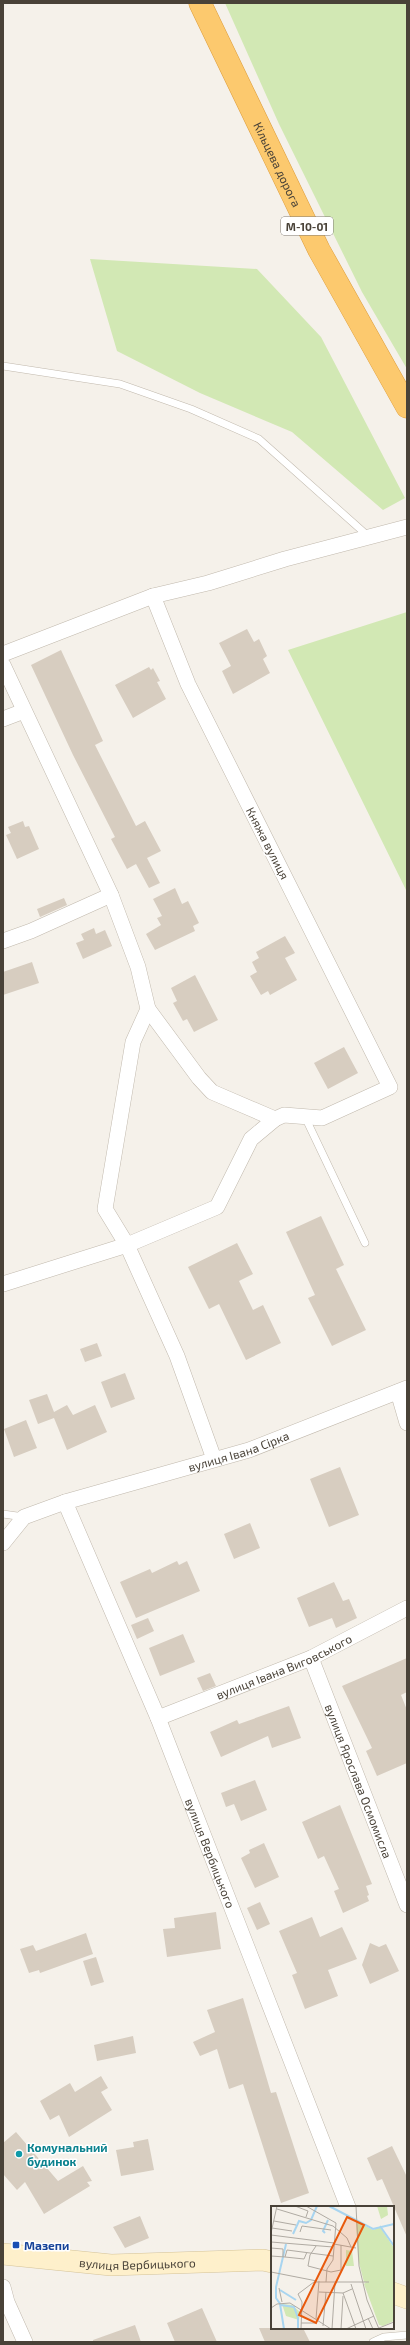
<svg xmlns="http://www.w3.org/2000/svg" width="410" height="2345" viewBox="0 0 410 2345" font-family="'Exo 2',sans-serif">
<rect width="100%" height="100%" fill="#f5f1ea"/>
<path fill="#d2e8b4" d="M225,3L407,4V369L362,292L279,124Z
M90,259L257,269L321,337L405,498L383,510L292,432L200,393L117,351Z
M407,612V892L288,650Z"/>
<path fill="#d7cdc0" d="M247,629L254,642L259,639L267,656L263,659L270,673L233,694L222,671L231,666L219,643Z
M61,650L103,741L95,745L136,826L145,821L161,851L147,858L160,883L149,888L136,864L127,869L111,839L115,837L73,755L31,665Z
M149,667L151,670L153,668L160,681L157,682L166,699L133,718L115,685Z
M23,821L25,827L29,826L39,849L17,859L6,835L11,833L8,827Z
M175,888L182,904L188,901L199,923L193,926L195,931L155,950L146,934L161,925L157,918L162,916L153,899Z
M64,898L67,905L40,917L37,909Z
M94,928L96,934L105,930L112,946L83,959L76,943L84,940L81,934Z
M285,936L295,953L285,958L297,980L270,995L268,991L261,995L250,976L257,972L252,962L259,958L256,952Z
M32,962L39,983L3,995V972Z
M195,975L218,1020L194,1032L187,1019L183,1021L173,1003L177,1001L171,988Z
M344,1047L358,1073L328,1089L314,1063Z
M321,1216L344,1265L336,1269L366,1330L332,1346L308,1298L315,1295L286,1232Z
M237,1243L253,1274L239,1281L253,1310L263,1305L281,1343L246,1360L219,1304L209,1309L188,1267Z
M97,1343L102,1356L85,1362L80,1349Z
M125,1373L135,1399L111,1408L101,1382Z
M47,1394L54,1412L67,1405L73,1415L95,1405L107,1432L67,1450L54,1418L38,1424L29,1400Z
M26,1420L37,1448L14,1457L4,1429Z
M340,1467L359,1515L329,1527L310,1479Z
M250,1523L260,1548L234,1559L224,1534Z
M177,1561L179,1565L187,1561L200,1591L136,1618L120,1582L150,1569L152,1573Z
M334,1582L343,1601L349,1599L357,1618L336,1628L332,1618L309,1627L297,1598Z
M148,1618L154,1631L137,1639L131,1625Z
M183,1634L195,1662L160,1676L149,1648Z
M407,1658V1692L401,1695L407,1710V1763L377,1776L366,1751L372,1748L342,1686Z
M210,1673L216,1686L203,1691L197,1678Z
M289,1706L301,1738L272,1748L268,1736L221,1757L210,1732L237,1720L239,1724Z
M255,1780L267,1810L241,1821L234,1804L226,1807L221,1793Z
M340,1805L372,1884L366,1886L369,1895L367,1896L369,1901L343,1913L334,1891L339,1889L324,1856L318,1859L302,1822Z
M264,1843L279,1877L255,1888L241,1858L250,1853L249,1850Z
M260,1902L270,1924L257,1930L247,1908Z
M216,1912L221,1949L167,1957L163,1929L175,1928L174,1918Z
M312,1917L320,1937L342,1927L357,1959L328,1970L338,1996L305,2009L292,1975L297,1973L279,1931Z
M86,1933L93,1954L40,1973L39,1970L29,1973L20,1949L33,1945L36,1951Z
M370,1943L379,1947L386,1944L399,1971L370,1984L362,1965Z
M96,1957L104,1982L91,1986L83,1961Z
M243,1998L271,2093L276,2092L309,2193L281,2203L243,2084L229,2089L217,2049L200,2056L193,2042L215,2032L207,2010Z
M133,2036L136,2053L97,2061L94,2045Z
M101,2076L108,2088L101,2092L112,2110L69,2137L59,2115L50,2120L40,2101L70,2083L75,2092Z
M16,2132L58,2181L83,2166L92,2181L87,2182L90,2186L44,2214L25,2182L17,2190L3,2174V2143Z
M148,2139L154,2170L121,2176L116,2150L134,2147L133,2142Z
M392,2146L407,2177V2237L382,2179L377,2181L367,2158Z
M140,2216L149,2238L125,2248L113,2227Z
M202,2308L217,2342H175L167,2323Z
M135,2325L141,2342H93V2340Z
M259,2328H303L310,2342H265Z"/>
<g fill="none" stroke-linecap="round" stroke-linejoin="round">
<defs>
<path id="lane" d="M3,366L120,384L191,409L259,439L368,536
M306,1119L365,1243
M3,1514L24,1517
M373,2342L384,2337L407,2335"/>
<g id="street">
<path d="M3,654L153,596L208,583L285,559L407,527"/>
<path d="M3,665L111,895L138,967L148,1009L133,1042L105,1209L127,1245L177,1356L214,1459"/>
<path d="M3,719L24,711"/>
<path d="M3,941L31,931L111,895"/>
<path d="M148,1009L199,1078L212,1092L275,1119"/>
<path d="M3,1284L127,1245L217,1207L251,1139L275,1119L284,1115L322,1118L390,1087L188,684L153,596"/>
<path d="M398,1392L407,1423"/>
<path id="s1" d="M65,1502L158,1718L348,2207"/>
<path id="s2" d="M3,1543L24,1517L65,1502L249,1450L407,1388"/>
<path id="s3" d="M311,1658L407,1905"/>
<path id="s4" d="M158,1718L311,1658L407,1608"/>
<path d="M3,2287L7,2302L25,2342"/>
</g>
<g id="secondary">
<path id="s5" d="M3,2254L111,2265L263,2260L272,2262"/>
<path d="M393,2293L407,2298"/>
</g>
<g id="highway">
<path id="s6" d="M200,3L319,250L407,407"/>
</g>
</defs>
<use href="#lane" stroke="#c1b9ad" stroke-width="8"/>
<use href="#street" stroke="#c1b9ad" stroke-width="16"/>
<use href="#secondary" stroke="#d4c39a" stroke-width="22"/>
<use href="#highway" stroke="#dd9d3c" stroke-width="23"/>
<use href="#lane" stroke="#fff" stroke-width="7"/>
<use href="#street" stroke="#fff" stroke-width="15"/>
<use href="#secondary" stroke="#fef0cb" stroke-width="21"/>
<use href="#highway" stroke="#fcc96e" stroke-width="22"/>
</g>
<circle fill="#0f9aa8" stroke="#fff" stroke-width="1.5" cx="19" cy="2154" r="4"/>
<rect fill="#1a4fb4" stroke="#fff" stroke-width="1.5" x="12" y="2241" width="8" height="8" rx="2"/>
<g text-anchor="middle" dominant-baseline="central" stroke-width="3" stroke-linejoin="round" paint-order="stroke">
<rect fill="#fff" stroke="#807b74" stroke-width="1" x="281" y="217" width="52" height="18" rx="3"/>
<g font-size="11" font-weight="bold" fill="#494238">
<text x="307" y="226">М-10-01</text>
</g>
<g font-size="12" fill="#494238" stroke="#fff">
<text stroke="none"><textPath href="#s6" startOffset="179">Кільцева дорога</textPath></text>
<text transform="translate(268 843) rotate(63)">Княжа вулиця</text>
<text stroke="none"><textPath href="#s2" startOffset="258">вулиця Івана Сірка</textPath></text>
<text stroke="none"><textPath href="#s4" startOffset="136">вулиця Івана Виговського</textPath></text>
<text stroke="none"><textPath href="#s3" startOffset="132">вулиця Ярослава Осмомисла</textPath></text>
<text stroke="none"><textPath href="#s1" startOffset="380">вулиця Вербицького</textPath></text>
<text stroke="none"><textPath href="#s5" startOffset="135">вулиця Вербицького</textPath></text>
</g>
<g font-size="12" font-weight="bold" fill="#0d838f" stroke="#fff" text-anchor="start">
<text x="27" y="2147">Комунальний<tspan x="27" dy="14">будинок</tspan></text>
</g>
<g font-size="12" font-weight="bold" fill="#164399" stroke="#fff" text-anchor="start">
<text x="24" y="2245">Мазепи</text>
</g>
</g>
<g transform="translate(271 2206)">
<rect width="123" height="123" fill="#f5f1ea"/>
<path d="M106,0H116L117,9L110,13ZM85,15L102,24L109,21L123,42V115L112,120L108,119L93,78L95,76H93L87,53ZM75,44L81,45L83,60H75ZM11,98L21,99L29,106L28,114L15,110Z" fill="#d2e8b4"/>
<path fill="none" stroke="#a8d5f0" stroke-width="2" d="M58,0L102,23L123,18M109,20L123,40M54,27L52,25L57,14M22,28L28,15L35,17L40,14L46,0M15,38L5,81V92L10,99L23,101L27,112V123M9,84L25,94M9,98L13,123"/>
<path fill="none" stroke="#b0aba3" stroke-width="1" d="M24,0L37,5L35,11M35,0L65,17L62,54L56,63L55,76M85,0L88,60L96,94L108,123M6,3L62,20L76,32L80,41M3,15L25,19M1,22L21,25M29,26L31,20L60,24M0,27L6,0M0,29L63,37M0,36L62,41M63,38L85,42M45,40L39,49L37,60L60,66L70,64V39M0,42L12,43V51M0,50L14,51L16,44L62,50M14,51L33,53L36,46M0,66L46,75M80,78L95,123M8,82L11,96M48,86L72,87L81,83M72,87L85,123M0,102L6,98L19,97L60,123M97,112L102,123M45,113L48,75M30,117H46M52,120L55,86M108,122L123,116M30,123L31,96L27,88L43,76H98M61,123L64,77M70,123L72,90M75,123L103,110"/>
<path fill="#e8590c" fill-opacity="0.15" stroke="#e8590c" stroke-width="2" d="M76,11L93,19L45,117L28,109Z"/>
<rect width="123" height="123" fill="none" stroke="#494238" stroke-width="2"/>
</g>
<rect width="410" height="2345" fill="none" stroke="#494238" stroke-width="8"/>
</svg>
